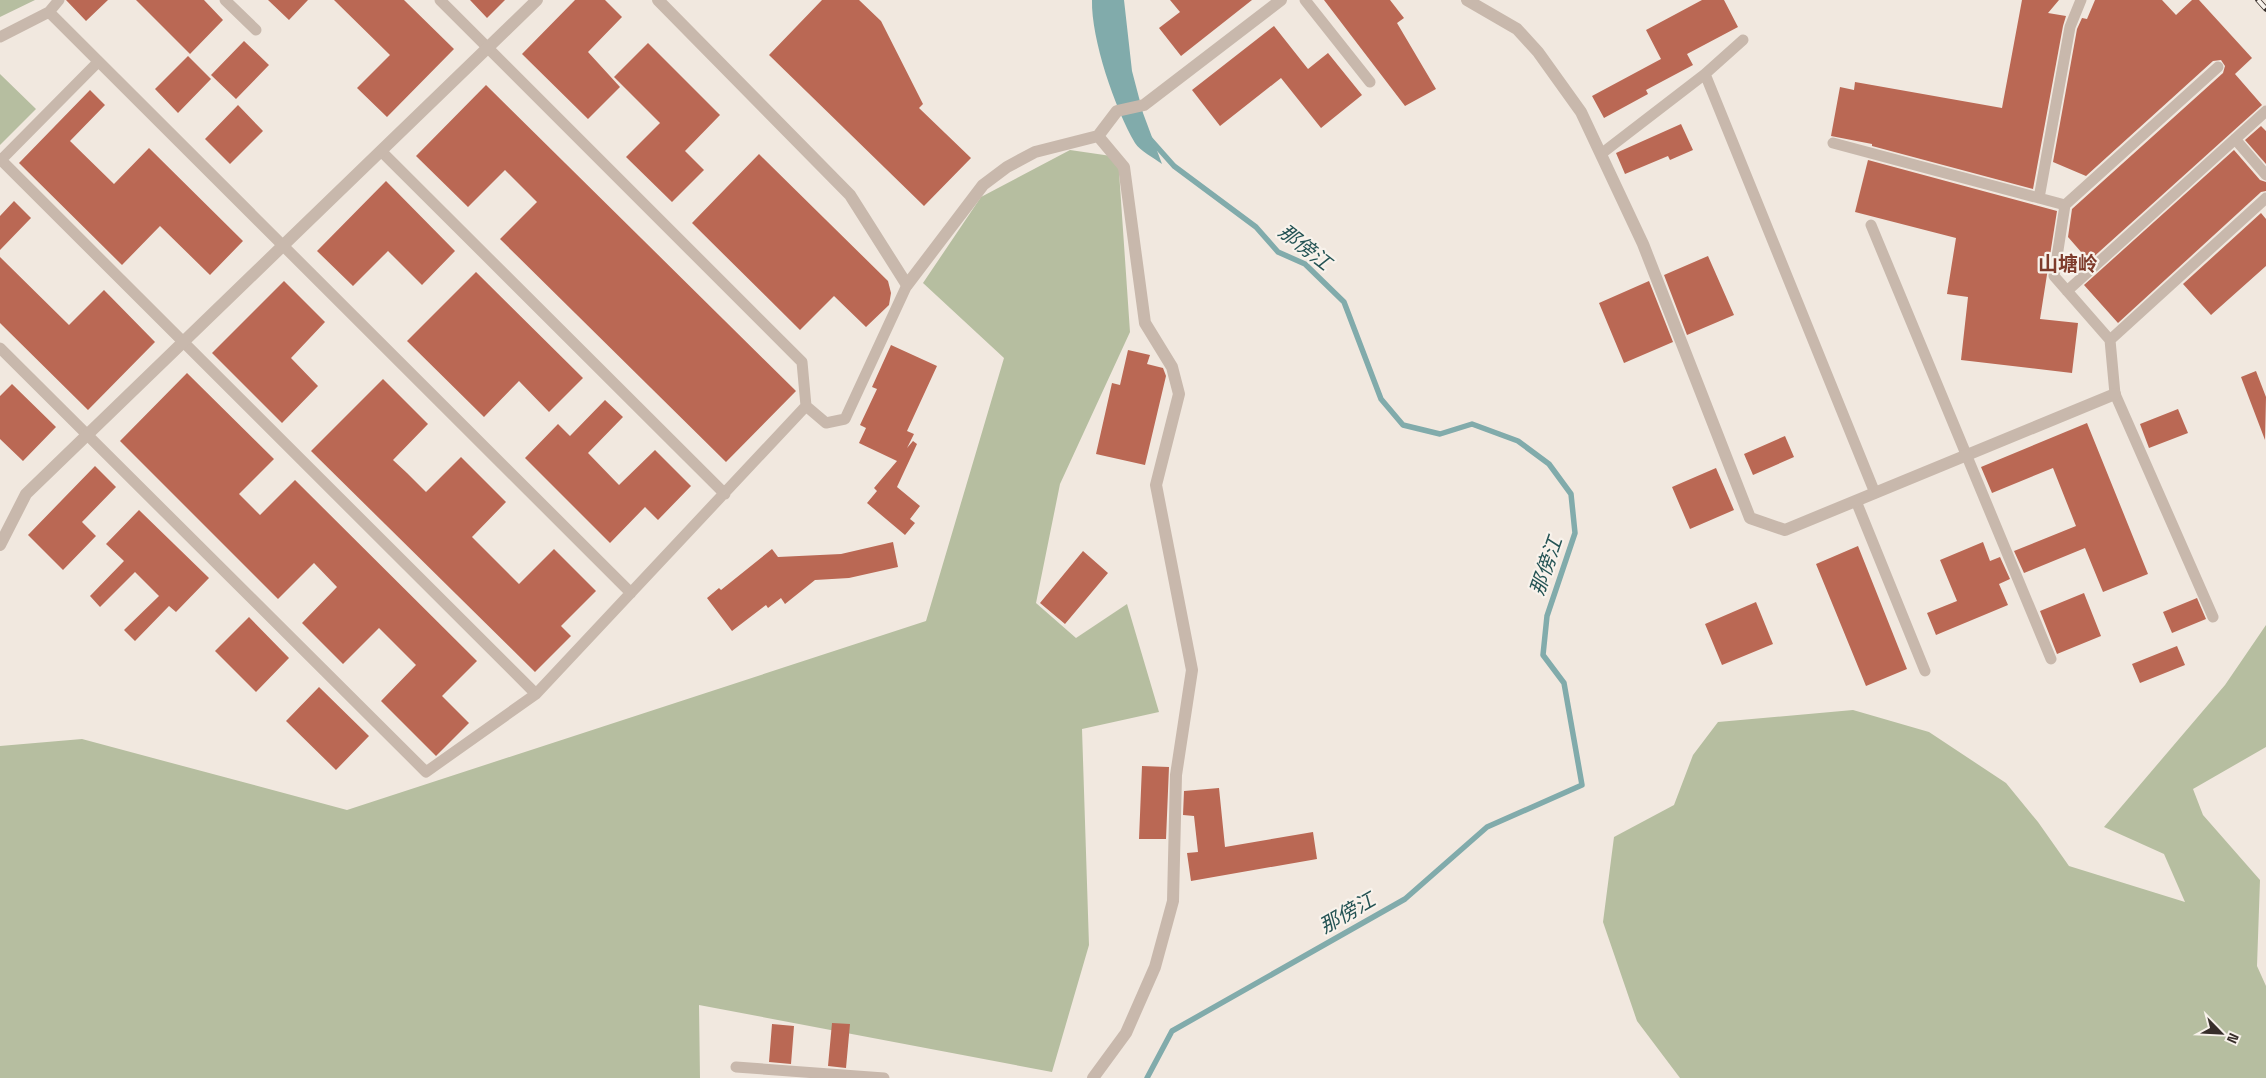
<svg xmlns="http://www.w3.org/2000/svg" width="2266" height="1078" viewBox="0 0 2266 1078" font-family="'Space Grotesk','Noto Sans SC',sans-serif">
<rect width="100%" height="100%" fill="#f1e8df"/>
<path fill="#b6bea0" d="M0,0H35L0,17Z
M0,74L36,109L0,145Z
M1070,150L1118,157L1130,332L1060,484L1036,603L1076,638L1127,604L1159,712L1082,729L1089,945L1052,1072L699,1005L700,1078H0V746L82,739L347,810L926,621L1004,358L923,283L981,197Z
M2266,625V747L2193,789L2203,815L2260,880L2257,966L2266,986V1078H1680L1637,1021L1603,922L1614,837L1674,805L1693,755L1718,722L1853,710L1929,732L2006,783L2038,822L2069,866L2185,902L2164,854L2104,827L2225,685Z"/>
<path fill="#81abab" d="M1092,0H1124L1132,71L1143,113L1162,164C1154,158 1140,151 1135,143C1115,109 1091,39 1092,0Z"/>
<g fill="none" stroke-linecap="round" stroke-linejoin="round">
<path stroke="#81abab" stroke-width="5.5" d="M1147,1078L1172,1031L1405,899L1487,827L1582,785L1564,683L1543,655L1547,616L1575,533L1571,494L1549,464L1518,441L1472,424L1440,434L1403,425L1381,399L1344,302L1305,264L1278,252L1256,227L1174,166L1150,139"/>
</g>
<path fill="#ba6854" d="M66,0H108L86,21Z
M136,0H204L223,20L190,54Z
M268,0H308L289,20Z
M334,0H404L454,49L387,117L357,88L390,55Z
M470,0H505L487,18Z
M575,0H605L622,17L588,52L620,87L588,119L522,54Z
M822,0H859L881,21L923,104L919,108L971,158L924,206L769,55Z
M1170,0H1252L1181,56L1159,28L1180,12Z
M1324,0H1390L1404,18L1397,23L1436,89L1405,106Z
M1702,0H1724L1738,27L1687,54L1693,65L1646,90L1648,94L1604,118L1592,96L1661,59L1646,30Z
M2022,0H2059L2048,13L2066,16L2063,26L2033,189L1872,146V144L1831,136L1840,87L1854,90L1855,82L2002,108Z
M2095,0H2162L2176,15L2192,0H2199L2252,58L2235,74L2262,105L2089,261L2068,237L2072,209L2223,73L2225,66L2221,60L2213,61L2086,176L2053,162L2077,29L2082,18L2087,19Z
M1274,26L1308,69L1328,53L1362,95L1321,128L1281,78L1220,126L1192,90Z
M244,41L269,65L236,99L211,75Z
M648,43L720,115L685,151L704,170L672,202L626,157L660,123L614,77Z
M188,56L211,79L178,113L155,89Z
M486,85L796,391L726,462L500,239L537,202L505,170L468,207L416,156Z
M90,90L105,105L70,141L114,184L149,148L243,241L210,275L160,226L122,265L19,163Z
M238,105L263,131L230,164L205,139Z
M1681,124L1693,150L1670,160L1668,156L1625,174L1616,153Z
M2261,126L2266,131V164L2245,140Z
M2234,150L2260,180L2266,182V191L2261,192L2118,323L2084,285Z
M759,154L888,281L891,293L889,305L866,327L834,296L800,330L692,223Z
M1868,160L2057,211L2040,319L2078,323L2072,373L1961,360L1968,297L1947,294L1956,238L1855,212Z
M386,181L455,251L422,285L388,251L353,286L317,251Z
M14,201L31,218L0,250V216Z
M2261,213L2266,219V266L2211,315L2183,284Z
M1708,256L1734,315L1687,335L1664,275Z
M0,257L69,325L104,290L155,342L88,410L0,323Z
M476,272L583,378L549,412L519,381L484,417L407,341Z
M284,281L325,322L291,358L318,386L282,423L212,353Z
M1649,281L1673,342L1624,363L1599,303Z
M891,345L937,366L907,431L914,434L907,448L913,441L917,444L897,487L920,506L910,519L915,523L905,535L867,503L877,491L874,488L897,461L859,443L866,428L860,425L877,389L872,387Z
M1128,350L1150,355L1147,364L1163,368L1166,376L1145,465L1096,454L1112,383L1120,385Z
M2256,371L2266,397L2265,440L2241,377Z
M187,373L274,459L239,494L260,515L295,480L477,661L442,696L469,723L436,756L381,701L416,665L379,628L343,664L302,623L337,587L314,563L278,599L120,441Z
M383,379L428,424L393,460L407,473L426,492L461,457L506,502L472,537L519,584L554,549L596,591L561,626L571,636L535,672L311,451Z
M12,384L56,427L23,461L0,439V396Z
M605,400L623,417L588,453L619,485L655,450L691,486L658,520L645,507L610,543L525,458L558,424L570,436Z
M2178,409L2188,433L2149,448L2140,424Z
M2087,423L2148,574L2103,592L2085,548L2024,573L2014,551L2076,526L2053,468L1992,493L1981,467Z
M1785,436L1794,457L1753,475L1744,454Z
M95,466L116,487L82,522L96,536L63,570L28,535Z
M1716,468L1734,510L1690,529L1672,487Z
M139,510L209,578L176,612L169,606L135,641L124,630L159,596L135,572L100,607L90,596L124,561L106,544Z
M893,542L898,567L849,578L815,580L785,604L781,598L768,608L766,605L732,631L707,598L719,588L721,590L772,549L778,557L841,554Z
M1983,542L1990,561L2000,557L2010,579L1999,584L2008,605L1936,635L1927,613L1957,601L1940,560Z
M1858,546L1907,669L1866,686L1816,564Z
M1083,551L1108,573L1065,624L1040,603Z
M2084,593L2101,636L2057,654L2040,611Z
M2197,598L2206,619L2172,633L2163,612Z
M1756,602L1773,644L1722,665L1705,624Z
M249,617L289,658L256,692L215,651Z
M2177,646L2185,665L2140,683L2132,664Z
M319,687L369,736L336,770L286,721Z
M1142,766L1169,767L1166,839H1139Z
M1219,788L1225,847L1313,832L1317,859L1191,881L1187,853L1198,852L1194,816L1183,815L1184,791Z
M832,1023L850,1024L846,1068L828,1066Z
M772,1024L794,1026L791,1064L769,1062Z"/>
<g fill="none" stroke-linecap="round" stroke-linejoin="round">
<path stroke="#c8b8ac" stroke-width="11" d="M225,0L256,30
M440,0L802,362L806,406L826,423L845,419L907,285
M1305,0L1370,82
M49,12L631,593
M0,37L49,12L59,0
M1705,74L1875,493
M2235,139L2266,175
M1833,143L2065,205L2218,67
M381,151L725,494
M1601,154L1705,74L1743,40
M1,160L536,694
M0,161L98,62
M2039,198L2070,27L2081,0
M2065,205L2054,276L2110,340L2115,394L2213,617
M1871,225L2051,659
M2067,291L2266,111
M2110,340L2266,198
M0,348L426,772L536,694L806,406
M1856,501L1925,671
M736,1067L884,1078"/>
<path stroke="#c8b8ac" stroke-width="12" d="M658,0L850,195L907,285L983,185L1007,167L1035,152L1098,136L1117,111L1144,105L1281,0
M1467,0L1517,29L1538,52L1581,112L1643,244L1750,518L1785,530L2115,394
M0,545L26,494L537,0
M1093,1078L1126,1033L1155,967L1173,901L1176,775L1192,670L1156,485L1179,394L1172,367L1145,323L1124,167L1098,136"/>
<defs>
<path id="rail" d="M2258,0L2266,9"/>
</defs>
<use href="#rail" stroke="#372e2a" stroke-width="5.5"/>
<use href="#rail" stroke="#f8f2eb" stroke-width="4" stroke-dasharray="11" stroke-linecap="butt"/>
</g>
<g text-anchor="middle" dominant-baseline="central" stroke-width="4.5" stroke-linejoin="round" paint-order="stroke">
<g font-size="20" font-style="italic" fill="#245354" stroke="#f8f2eb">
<text transform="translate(1305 247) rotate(38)">那傍江</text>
<text transform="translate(1546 566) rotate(-71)">那傍江</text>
<text transform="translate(1347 913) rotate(-30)">那傍江</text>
</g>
<g font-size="20" font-weight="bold" fill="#7e3b2b" stroke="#f8f2eb">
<text x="2068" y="264">山塘岭</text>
</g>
</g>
<g transform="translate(2221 1033) rotate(114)" stroke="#f8f2eb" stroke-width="4" paint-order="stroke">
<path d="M0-4L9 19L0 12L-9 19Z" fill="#372e2a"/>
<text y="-8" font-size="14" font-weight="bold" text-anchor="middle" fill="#372e2a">N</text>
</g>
</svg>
